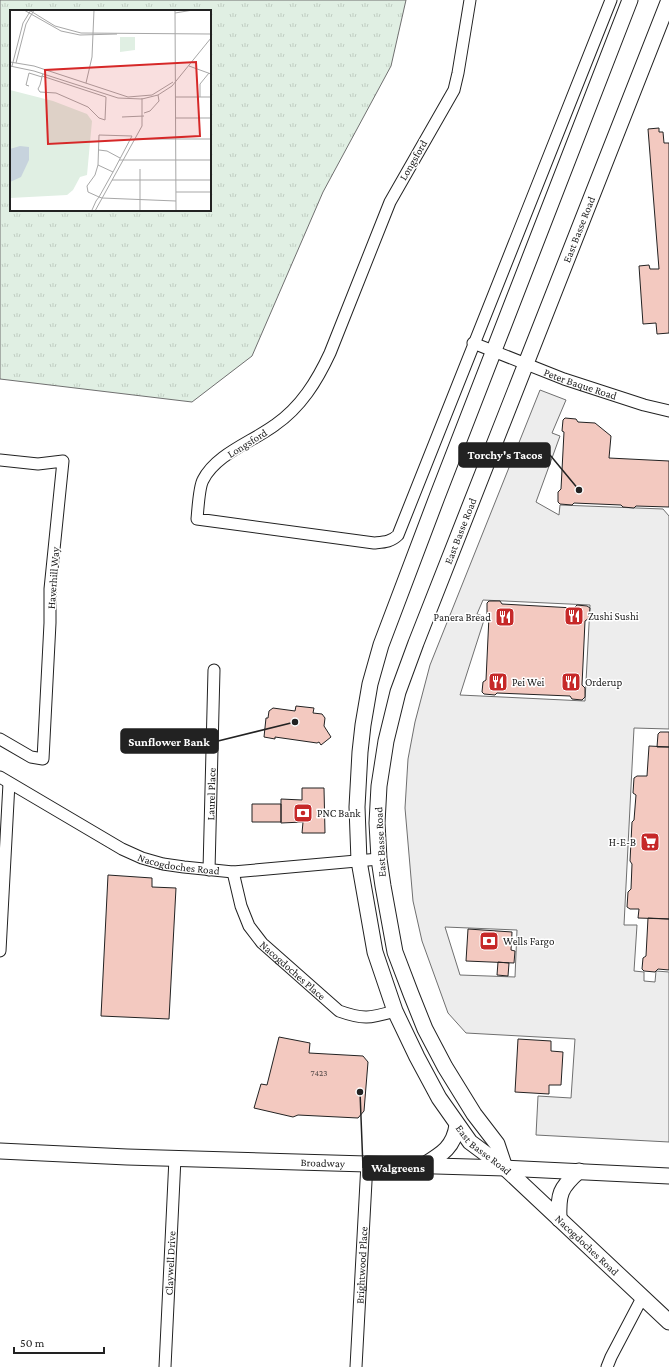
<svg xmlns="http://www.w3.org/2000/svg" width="669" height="1367" viewBox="0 0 669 1367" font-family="'Crimson Pro',serif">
<defs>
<pattern id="grass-tufts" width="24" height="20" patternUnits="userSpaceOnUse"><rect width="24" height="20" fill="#e0efe3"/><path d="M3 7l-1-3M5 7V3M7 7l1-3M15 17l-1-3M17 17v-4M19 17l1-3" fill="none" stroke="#c0cdc2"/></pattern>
</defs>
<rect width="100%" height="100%" fill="#fff"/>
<path fill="url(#grass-tufts)" stroke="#6f6f6f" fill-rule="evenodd" d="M0,0H406L391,66L323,192L252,356L192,402L0,379ZM11,11H210V210H11Z"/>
<path fill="#ededed" stroke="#6f6f6f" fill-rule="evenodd" d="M540,390L566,400L552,433L560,436L536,502L559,515L560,505L663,509L669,516V729L634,728L624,925H637L634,971L644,972V981L655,982L656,971L669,972V1142L536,1135L538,1096L571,1098L575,1039L466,1033L448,1013L422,941L413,901L405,808L408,759L415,722L430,665ZM483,600L590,605L585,701L460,695L485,617L477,614ZM445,927L517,930L515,977L460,975Z"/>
<path fill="#f3c9c0" stroke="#222" d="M659,128V132H663L664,143H669V333L657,334L656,323L643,324L639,266L649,265L650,269H659L648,129Z
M565,418L576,419L578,422L595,423L611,436L609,458L669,461V507L636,506L634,508L623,507L621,505L574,503L572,505L560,504L558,502V492L561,489L564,432L562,431L563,420Z
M489,601H500L502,604L574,608L577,605L587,606L590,608L589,618L585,621L582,685L585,688V697L582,700L572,699L570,696L497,693L495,695L484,694L482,692L483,682L486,680L489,616L487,614V603Z
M296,706L314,708L313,713L322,714L325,718L324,726L331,737L321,745L319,742L317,743L275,737V739L264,737L266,718H268L269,711L273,708L295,711Z
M660,732H669V747H657L658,734Z
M649,746L669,747V919L638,918L639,909H630L627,907L628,892L631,889L632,864L630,861L632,822L634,820L636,795L633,793L634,778L637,776H647Z
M302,788H324L325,833H302L303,822L281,823V799L302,800Z
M252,804H281V822H252Z
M108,875L152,878V887L176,888L169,1019L101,1016Z
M648,918L669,919V970L658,969L655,972L644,971L642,969L643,958L646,956Z
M468,929L512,932L511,950L515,951L514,963L466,961Z
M498,962L509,963L508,976L497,975Z
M279,1037L310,1043L309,1053L363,1056L368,1062L364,1111L358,1118L298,1115L293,1117L254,1108L261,1084L267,1085Z
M518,1039L551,1041V1051L563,1052L561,1085H549V1094L515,1092Z"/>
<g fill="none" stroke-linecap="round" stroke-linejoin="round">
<defs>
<g id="street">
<path d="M470,0L458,73L454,90L390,202L330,353C317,381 301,407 275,425C252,442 216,454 203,480C199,487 198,509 197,519L374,543C384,542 391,542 398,535L611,0"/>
<path id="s1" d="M473,343L564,379L644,405L669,411"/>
<path d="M0,460L38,464L63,461L50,589V623L43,759L31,757L0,739"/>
<path id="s2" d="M0,777L122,849L142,858L163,864L184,867L233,872L379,859"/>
<path id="s3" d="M209,870L214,670"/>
<path id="s4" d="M233,872L241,906L249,926L262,943L339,1011C364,1020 370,1018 395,1011"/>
<path d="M0,951L9,783"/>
<path id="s5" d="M165,1367L175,1158"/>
<path id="s6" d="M356,1367L367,1163"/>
<path d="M607,1367L611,1357L642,1298"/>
</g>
<g id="secondary">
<path id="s7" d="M630,0L437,497L381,645L370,684L363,725L360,752L357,807L359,861L375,952L395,1011L417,1057L439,1098L470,1142L505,1168L669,1322"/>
<path id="s8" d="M0,1151L127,1157L505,1168L669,1176"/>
<path d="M424,1165C442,1154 454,1147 457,1125"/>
<path id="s9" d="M505,1168L497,1144L474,1114L445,1067L425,1029L411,994L395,952L383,886L379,859L377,823L379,786L386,741L398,692L416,643L669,0"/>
<path d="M559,1219C558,1194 560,1188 579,1171"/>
</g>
</defs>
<use href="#street" stroke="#222" stroke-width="13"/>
<use href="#secondary" stroke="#222" stroke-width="17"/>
<use href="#street" stroke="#fff" stroke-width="11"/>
<use href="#secondary" stroke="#fff" stroke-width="15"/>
</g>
<defs>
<symbol id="restaurant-square" viewBox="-11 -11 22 22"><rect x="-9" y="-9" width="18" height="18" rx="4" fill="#c62828" stroke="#fff"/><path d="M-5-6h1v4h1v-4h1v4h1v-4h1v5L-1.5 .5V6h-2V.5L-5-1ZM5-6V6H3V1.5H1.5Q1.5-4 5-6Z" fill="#fff"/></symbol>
<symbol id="bank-square" viewBox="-11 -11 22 22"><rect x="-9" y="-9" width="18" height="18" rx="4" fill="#c62828" stroke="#fff"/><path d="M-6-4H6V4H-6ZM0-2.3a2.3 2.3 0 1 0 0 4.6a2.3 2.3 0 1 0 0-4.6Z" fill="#fff"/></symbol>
<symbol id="supermarket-square" viewBox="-11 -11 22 22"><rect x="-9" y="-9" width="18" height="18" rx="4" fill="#c62828" stroke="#fff"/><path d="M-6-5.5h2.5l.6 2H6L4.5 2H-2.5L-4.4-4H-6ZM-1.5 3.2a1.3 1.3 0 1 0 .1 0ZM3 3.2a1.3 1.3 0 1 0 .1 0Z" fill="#fff"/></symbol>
</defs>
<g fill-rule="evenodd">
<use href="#restaurant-square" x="563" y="605" width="22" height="22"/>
<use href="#restaurant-square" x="494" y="606" width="22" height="22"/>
<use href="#restaurant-square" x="487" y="671" width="22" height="22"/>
<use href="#restaurant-square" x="560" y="671" width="22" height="22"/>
<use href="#bank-square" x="292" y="802" width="22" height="22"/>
<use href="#supermarket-square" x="639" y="831" width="22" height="22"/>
<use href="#bank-square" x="478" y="930" width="22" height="22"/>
</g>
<g text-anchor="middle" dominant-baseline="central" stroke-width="3" stroke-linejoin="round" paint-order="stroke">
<g font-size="9" fill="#564c4a">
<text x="319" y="1073">7423</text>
</g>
<g font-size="11" fill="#222" stroke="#fff">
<text transform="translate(413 160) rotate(-60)">Longsford</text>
<text stroke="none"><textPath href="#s9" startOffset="1004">East Basse Road</textPath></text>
<text stroke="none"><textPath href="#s1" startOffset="115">Peter Baque Road</textPath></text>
<text transform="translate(247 443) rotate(-32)">Longsford</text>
<text stroke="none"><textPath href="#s9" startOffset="680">East Basse Road</textPath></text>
<text transform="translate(53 578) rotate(-86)">Haverhill Way</text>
<text stroke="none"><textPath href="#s3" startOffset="76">Laurel Place</textPath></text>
<text transform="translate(380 842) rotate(-93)">East Basse Road</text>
<text stroke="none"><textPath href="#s2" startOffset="201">Nacogdoches Road</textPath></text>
<text stroke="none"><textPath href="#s4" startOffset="119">Nacogdoches Place</textPath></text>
<text stroke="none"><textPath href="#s7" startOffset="1231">East Basse Road</textPath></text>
<text stroke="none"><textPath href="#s8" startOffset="323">Broadway</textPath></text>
<text stroke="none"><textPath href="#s7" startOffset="1372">Nacogdoches Road</textPath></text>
<text stroke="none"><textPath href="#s5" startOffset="104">Claywell Drive</textPath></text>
<text stroke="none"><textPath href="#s6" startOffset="102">Brightwood Place</textPath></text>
</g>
<g font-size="11" fill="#222" stroke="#fff" text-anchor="start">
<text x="588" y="616">Zushi Sushi</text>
<text x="491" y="617" text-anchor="end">Panera Bread</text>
<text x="512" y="682">Pei Wei</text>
<text x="585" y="682">Orderup</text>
<text x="317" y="813">PNC Bank</text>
<text x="636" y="842" text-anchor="end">H-E-B</text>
<text x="503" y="941">Wells Fargo</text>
</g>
</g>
<g transform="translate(10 10)">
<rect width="201" height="201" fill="#fff"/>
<path d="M110,27H125V40L110,42ZM0,80L43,91L77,104L82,111L77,165L70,167L63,180L57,185L0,188Z" fill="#e0efe3"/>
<path d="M10,136L19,137V150L11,167L0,172V139Z" fill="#c7d3dd"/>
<path fill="none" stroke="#a7a7a7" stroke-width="1" d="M14,0L51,21L70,25L107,24M19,0L45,16L71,23L200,24M165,0L166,201M165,3L183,0M0,52L24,56L118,87L142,85L163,72M6,53L16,14L24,0M0,56L24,61L108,88L132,89L148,85L162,76L201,28M2,56L13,13L21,0M179,56L201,64M32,66L96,87L95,110L89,108L78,97L46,83L30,82L28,79L30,75L32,67V66L33,64M76,73L82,47L84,0M19,76L16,75L19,63L32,67M165,87H201M190,87V74L199,63M134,103L140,101L149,91L148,85M112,107L134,106M166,108H201M125,129H201M89,140L97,141L110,148M109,150H201M88,155L103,162M130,159V201M102,170H201M166,182H201M81,201L82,200L86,191L89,187L103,162L122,126L89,125L88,155L85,165L77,176L78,182L89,187L92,188L166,191M85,201L132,116V88"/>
<path fill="#d62828" fill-opacity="0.15" stroke="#d62828" stroke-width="2" d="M186,52L190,126L38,134L35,60Z"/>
<rect width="201" height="201" fill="none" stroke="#222" stroke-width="2"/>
</g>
<path fill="none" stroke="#222" stroke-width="1.5" d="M579 490L550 455M295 722L218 741M360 1092L363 1168"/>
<g fill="#222" stroke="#fff" stroke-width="1.5">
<circle cx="579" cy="490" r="4"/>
<circle cx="295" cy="722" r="4"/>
<circle cx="360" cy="1092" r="4"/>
</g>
<g fill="#222" stroke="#222" stroke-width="1.5">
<rect x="459" y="443" width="91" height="24" rx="4"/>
<rect x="121" y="729" width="97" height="24" rx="4"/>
<rect x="363" y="1156" width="70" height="24" rx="4"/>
</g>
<g font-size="12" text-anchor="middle" font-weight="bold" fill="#fff">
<text x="505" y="459">Torchy's Tacos</text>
<text x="169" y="746">Sunflower Bank</text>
<text x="398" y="1172">Walgreens</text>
</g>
<path d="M14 1347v6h90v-6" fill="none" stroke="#222222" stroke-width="2"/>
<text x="20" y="1347" font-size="12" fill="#222222" stroke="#ffffff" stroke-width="3" paint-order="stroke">50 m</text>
</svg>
